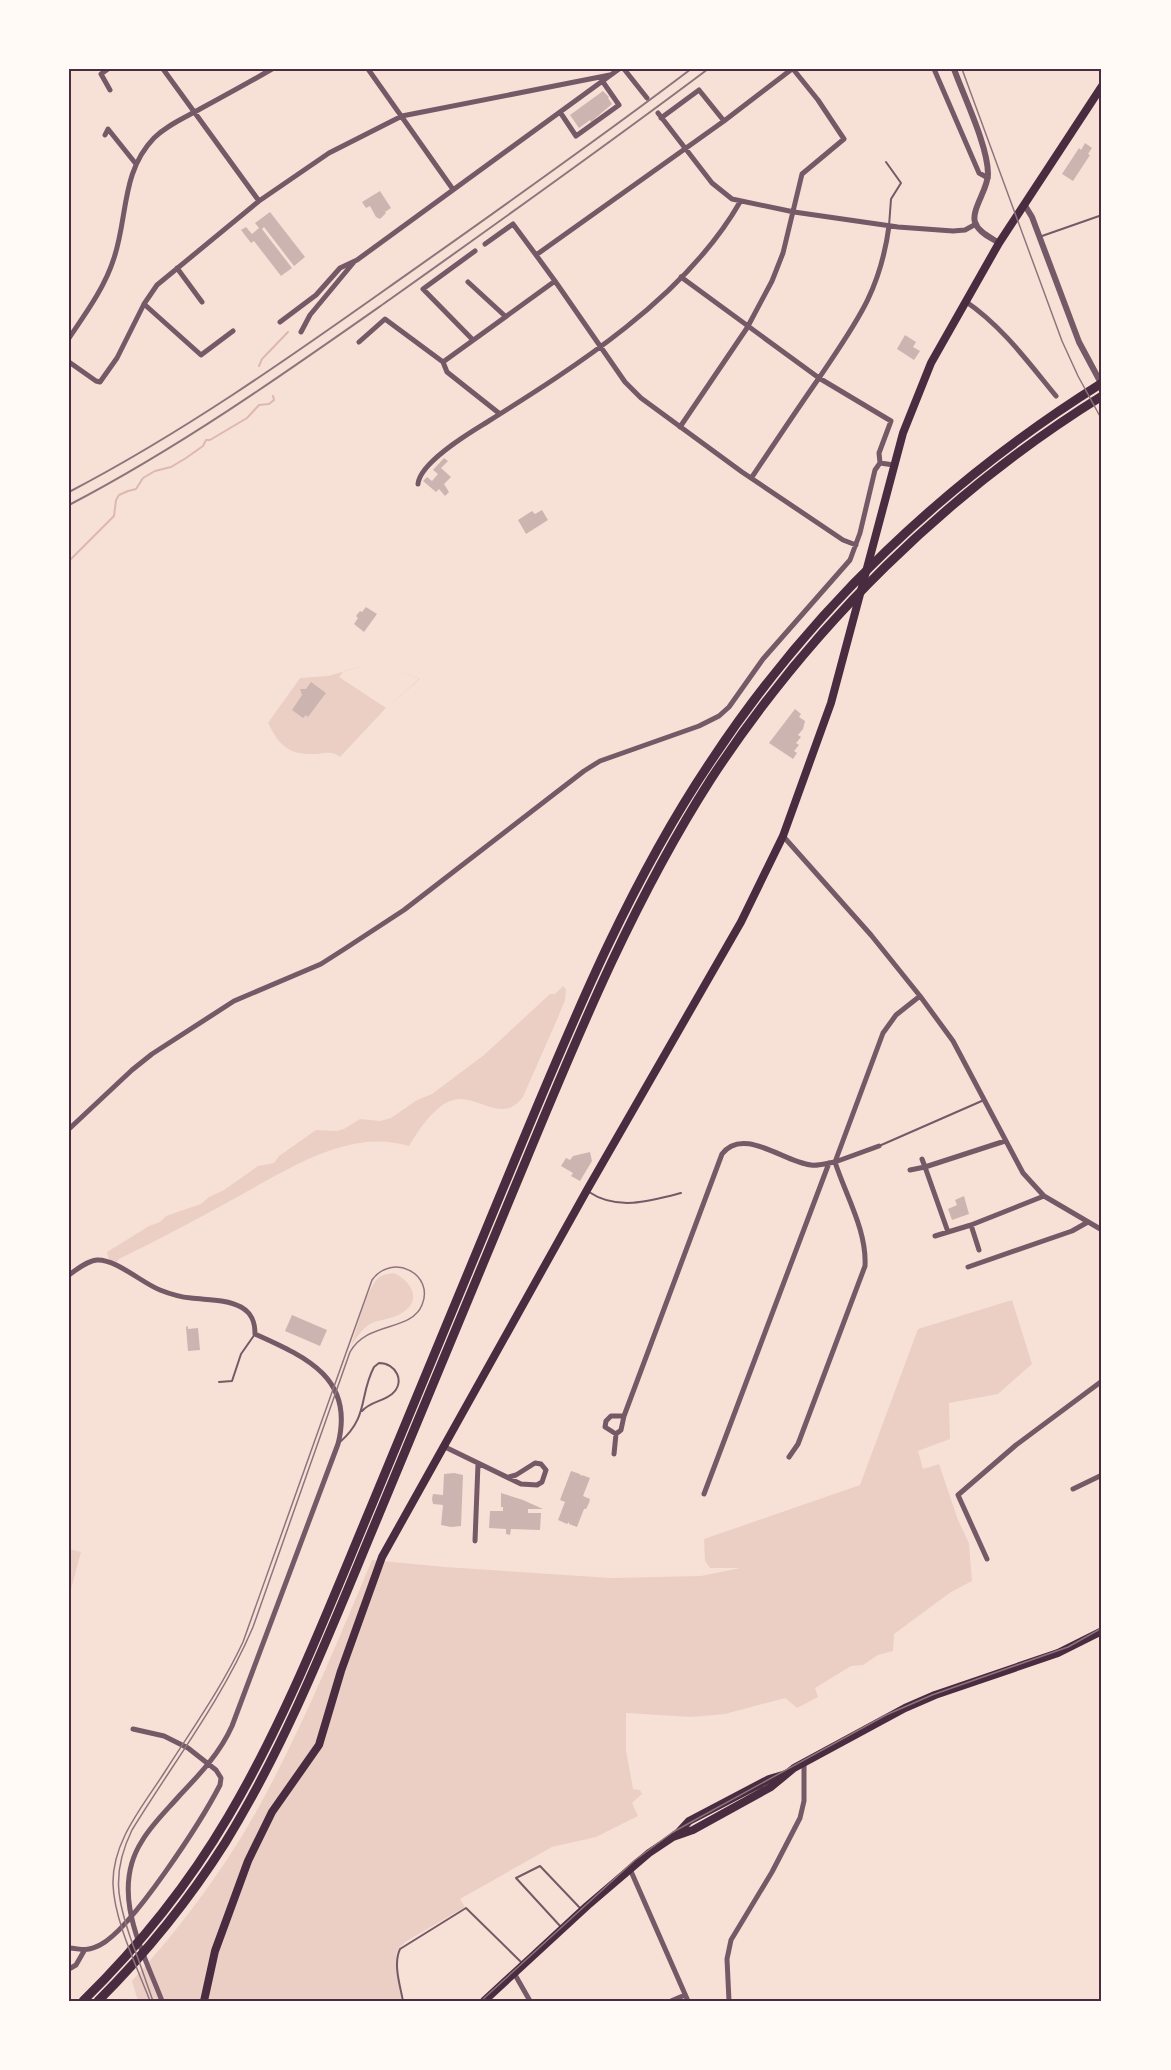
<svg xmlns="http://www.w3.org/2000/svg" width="1171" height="2070" viewBox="0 0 1171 2070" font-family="Karla,sans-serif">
<rect width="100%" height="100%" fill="#f7e1d7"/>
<path fill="#ebcfc5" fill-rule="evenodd" d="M371,664L388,666L420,679L386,708L340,757C332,751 327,753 317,754C289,755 280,747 268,723L300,678L328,676ZM371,664L388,666L419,679L386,708L339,677L344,671Z
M563,986L566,989L565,1000L559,1015L523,1097C501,1127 475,1090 450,1101C433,1108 418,1131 409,1146C391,1141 373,1140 354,1144C316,1151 275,1176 241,1195C201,1217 160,1239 119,1259L116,1264L109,1260L107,1252L149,1226L160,1222L166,1216L201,1204L209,1197L224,1190L258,1166L274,1163L279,1156L316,1130L337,1131L344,1129L360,1119L380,1121L391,1118L417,1100L432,1094L484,1055L550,994H555Z
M394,1273C411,1281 423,1300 402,1313C393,1319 380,1319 370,1324C362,1329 356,1338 351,1346C357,1329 366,1291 377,1279C382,1274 387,1274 394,1273Z
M1012,1300L1032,1364L998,1394L949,1403L950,1439L918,1451L923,1469L939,1464L958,1520L969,1543L972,1581L951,1592L894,1634L893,1651L878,1655L863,1665L851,1666L815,1688L818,1697L797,1708L785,1698L725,1714L691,1717L626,1713V1750L633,1789L640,1790L642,1794L632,1803L638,1816L596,1837L552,1847L460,1899L465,1907L405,1942L398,1949L396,1955L402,2001H138L132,1981C179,1929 221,1874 256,1812C301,1731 336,1645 372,1560L445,1567L611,1578L701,1576L740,1568H710L705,1561L704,1539L860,1485L918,1329Z
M69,1549L81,1552L69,1597Z"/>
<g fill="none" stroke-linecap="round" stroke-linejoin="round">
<path stroke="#dcb8b0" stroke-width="2" d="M259,366L262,359L288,332
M69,561L114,516L116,500L119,495L128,491L136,489L143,478L155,471L171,467L186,458L203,446L206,440H210L247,418L259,405L269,404L274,400L273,396"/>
</g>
<path fill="#ccb4b1" d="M603,91L609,97L608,98L612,104L591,122L590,120L579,128L570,115Z
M1085,143L1092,148L1088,154L1090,155L1073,181L1062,174L1079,148L1081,150Z
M380,191L391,208L385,212L386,213L380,219L376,217L370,206L366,208L362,202Z
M270,212L305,257L294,266L264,227L262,229L292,268L281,276L254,241L251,243L241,230L246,227L252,234L259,228L255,223Z
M905,335L916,342L913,347L920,351L914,360L897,349Z
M444,458L448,461L441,468L451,477L444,484L449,492L445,496L439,489L436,492L423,481L427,477L432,481L438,474L433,470Z
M542,510L548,520L526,534L518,520L532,511L535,514Z
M366,607L377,614L364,632L354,624L358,618L356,616L360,611L362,612Z
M311,682L326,693L308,717L306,715L303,718L292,710L302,695L300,689H306Z
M795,709L801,714L799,717L805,721L803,729L798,735L801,737L796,743L799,745L794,751L797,753L793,759L769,743Z
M590,1152L592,1161L580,1181L571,1176L573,1173L561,1166L566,1158L570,1160L573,1156Z
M964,1196L969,1214L952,1220L948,1209L957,1205L955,1200Z
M292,1315L327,1330L320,1346L285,1331Z
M188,1326V1329L198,1328L200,1350L188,1351L186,1327Z
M571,1471L580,1474L581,1476L582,1475L590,1478L583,1496L590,1499L589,1503L586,1509H584L577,1527L569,1524V1522L567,1524L558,1520L565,1502L560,1500Z
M454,1473L463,1475L461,1526L451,1527L441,1525L443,1505L433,1504L432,1499L433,1494L443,1495L444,1474Z
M501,1493L523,1500L543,1509H528V1513H541L540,1530L511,1529L510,1535L506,1534V1529L489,1528L490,1511H503V1507H501Z"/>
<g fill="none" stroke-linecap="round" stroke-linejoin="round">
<path stroke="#755966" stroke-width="2" d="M886,162L901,183L891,199L889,226
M1042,236L1102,215
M879,1146L984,1100
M589,1192C617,1211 651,1201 681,1193
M219,1382L232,1381L241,1354L255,1334
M340,1442C369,1417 359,1395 374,1367L379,1363C396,1363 406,1382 392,1394C382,1402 371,1401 362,1411
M561,1927L516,1878L540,1866L580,1908
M403,2001C400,1985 393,1964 400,1949L466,1908L522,1963"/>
<path stroke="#755966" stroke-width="5" d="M108,69L101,74L110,90
M163,69L259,201
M368,69L452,188
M624,69L647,98
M934,69L979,173L988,178
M560,112L576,136L619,105L603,82
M658,113L712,183L732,199L794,212L898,227L953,231L965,230L976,224
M661,118L699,90L724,121
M105,135L108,129L136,164
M485,244L513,224L536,255
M177,268L202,302
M681,277L819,378L891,421L879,453L880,463
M555,281L625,382L641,398L742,472L843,540L856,545
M468,282L505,316
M965,301C1002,326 1028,362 1056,396
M144,304L201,355L233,331
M280,322L316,295L340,268L357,260L619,69
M301,332L310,315L354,262
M69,338C86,313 105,287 114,258C128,217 121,172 154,138C167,125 184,118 200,109C224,96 248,83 272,69
M472,339L423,289L475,251
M359,342L385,319L443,362L447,372L500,414
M69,362L96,381L100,382L117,358L144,304L157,285L259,201L329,153L402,116L610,75
M443,362L555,281L536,255L724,121L792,69
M680,427L747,328L772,281L783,253L802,174L844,139L818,100L793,69
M752,477C774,444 796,411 819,378C855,324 880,293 889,226
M418,484C420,463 466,435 484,424C575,367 685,298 740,202
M783,836L871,935L920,996L953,1041L1023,1173L1044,1196L1102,1230
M69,1129L132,1070L152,1054L234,1001L321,964L346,948L404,910L584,771L600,761L699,726L719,716L729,707L763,659L850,560L860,533L875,470L880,463L894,465
M1005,1141L925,1167L948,1232L971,1225L1044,1196
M910,1170L925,1167L922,1159
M971,1225L979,1250
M935,1236L948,1232
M968,1267L1072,1231L1088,1222
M69,1275C77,1269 87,1261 97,1260C116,1259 142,1283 160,1290C170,1294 180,1297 191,1298C207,1300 226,1299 241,1307C252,1313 255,1322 255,1334C306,1357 355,1378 338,1444L232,1726C220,1753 200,1774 180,1795C167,1810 152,1824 142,1841C109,1892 143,1951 162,2001
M624,1416L621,1430L616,1434L605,1427L606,1421L611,1416H624L722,1154C743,1126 784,1162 811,1165C819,1166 827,1163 835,1162L883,1033L896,1015L920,996
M443,1446L521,1484L537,1485L542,1482L546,1470L541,1464L535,1463L516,1475L509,1477
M614,1454L616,1434
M789,1457L798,1444L865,1266C867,1231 846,1196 835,1162L879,1146
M1073,1489L1102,1475
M704,1494L829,1163
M475,1541L478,1464
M987,1559L958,1495L1016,1445L1102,1381
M630,1869L688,2001
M69,1948C83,1949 86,1952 100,1945C132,1929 202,1820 220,1785L221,1778L216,1770L188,1748L164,1736L133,1729
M69,1969L76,1965L84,1951
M514,1973L530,2001
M671,2001L685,1995
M729,2001L727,1959L731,1940L772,1872L800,1818L804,1801V1763"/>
<path stroke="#755966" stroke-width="6" d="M954,69C964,97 988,146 988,174C988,189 971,210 975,222C978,232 990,237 999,243
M1024,204L1032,217L1079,342L1102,385"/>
<path stroke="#4a2c40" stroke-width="8" d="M677,1834L689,1821L769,1779L786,1774
M204,2001L215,1951L248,1861L272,1812L319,1745L341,1671L382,1557L587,1190L741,922L783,836L831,703L903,433L931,363L999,243L1102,86
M484,2001L587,1906L649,1853L673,1837L693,1830L771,1787L794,1768L905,1708L935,1695L1058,1653L1102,1631"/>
<path stroke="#4a2c40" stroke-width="9" d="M83,2001C139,1946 188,1885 228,1817C286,1719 327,1612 371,1507C421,1386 471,1266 521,1145C576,1013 631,880 711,761C812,608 947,480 1102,383
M98,2001C146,1953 189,1900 225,1843C288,1741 331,1629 377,1519C428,1397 479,1275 529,1153C582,1025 636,896 711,779C811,626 946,493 1102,396"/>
<path stroke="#8f747c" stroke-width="1.5" d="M962,69L1062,341L1078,376L1102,420
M150,2001C137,1967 114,1920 113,1884C112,1841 144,1805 166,1770C193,1728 222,1687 243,1642L372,1280C392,1252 435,1274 422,1305C411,1332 367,1321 350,1352L253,1627C222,1700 173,1763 132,1830C111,1873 117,1901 133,1945C140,1963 146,1982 153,2001
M481,2001L635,1860L673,1832L886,1715L932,1695L1068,1647L1102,1628"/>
<path stroke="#8f747c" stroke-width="2" d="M69,492C182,433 286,360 389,287C491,215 592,144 691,69
M69,505C182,446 285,373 389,300C496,224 603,148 708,69"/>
</g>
<rect width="1171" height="2070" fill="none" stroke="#fffaf5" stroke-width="141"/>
<rect x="70" y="70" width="1030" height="1930" fill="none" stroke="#4a2c40" stroke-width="2"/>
</svg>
